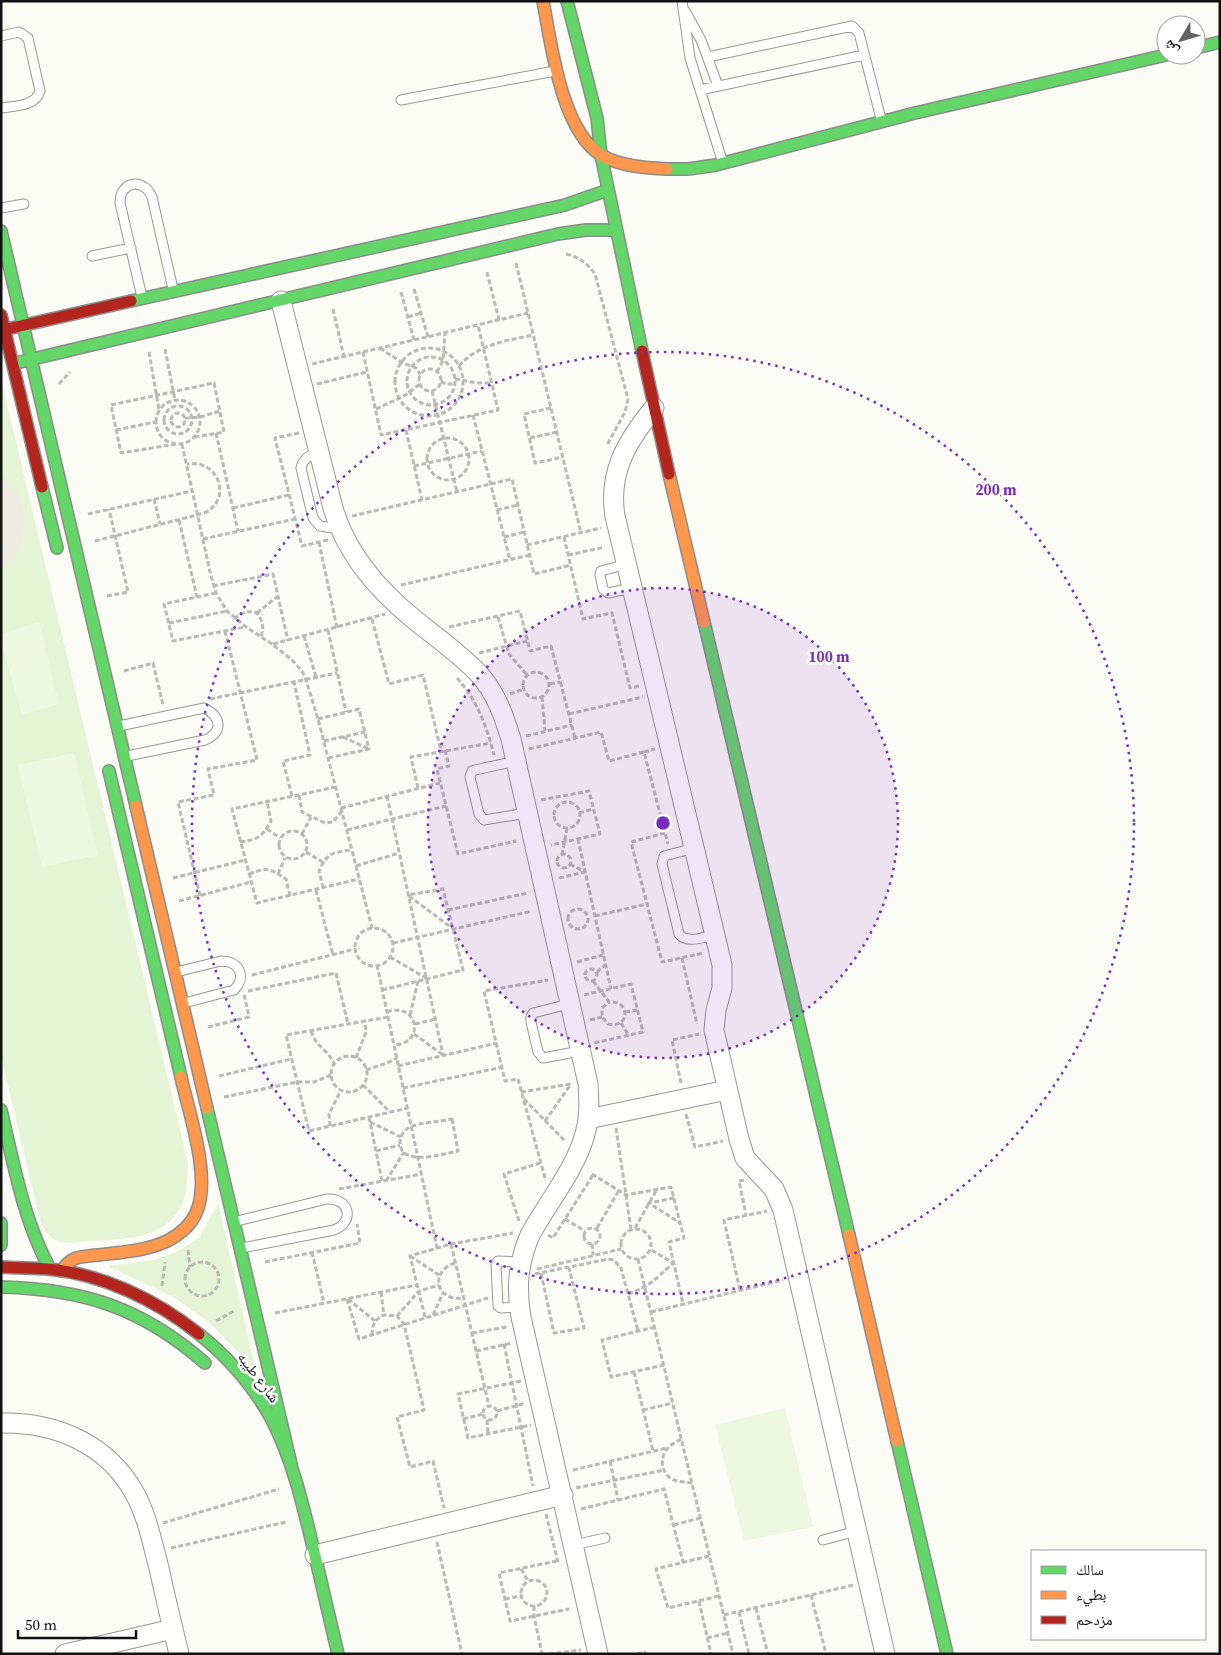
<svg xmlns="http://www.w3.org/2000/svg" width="1221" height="1655" viewBox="0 0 1221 1655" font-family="'Source Serif 4','Noto Naskh Arabic',serif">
<rect width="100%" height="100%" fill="#fcfcf7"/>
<path fill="#e4f4d5" d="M1,379L188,1163C187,1186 188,1202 171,1220C153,1240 112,1240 87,1241C79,1242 67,1244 60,1242C50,1238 46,1233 41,1224L1,1056Z
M218,1203L255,1369L209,1322L175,1298L108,1266L154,1260L178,1251L199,1238Z"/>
<path fill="#eef7e0" d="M39,622L59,704L22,715L1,643V634Z
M74,753L98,855L42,867L18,765Z
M785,1408L813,1527L744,1541L715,1425Z"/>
<path fill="#edebe2" d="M1,474L18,494L24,515L22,538L13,559L1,571Z"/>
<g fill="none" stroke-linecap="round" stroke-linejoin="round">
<defs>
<path id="lane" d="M682,1L690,58L722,160
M685,11L701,40L718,86
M1,36L19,32L28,38L40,91C36,106 15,106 1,108
M708,57L852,26L859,33L881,119
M700,90L864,55
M401,100L555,71
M1,208L24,204
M92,256L131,248
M142,297L120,203C120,181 143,177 152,197L173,289
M319,451C311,455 303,458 301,468L313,518L320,526L339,529
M627,564L601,571L600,575L603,589L608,593L632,588
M119,726L204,708C222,717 223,732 205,740L127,756
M516,761L475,770L472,771L470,777L479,814L484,820L527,813
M695,848L664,856L662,864L679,934C686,944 704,937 715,935
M176,972L221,961C239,961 247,976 234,990L184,1003
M569,1004L533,1013L531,1017V1022L538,1052L543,1058L580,1051
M237,1221L327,1199C350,1198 355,1222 334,1230L242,1248
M519,1307L501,1308L498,1306L496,1264L498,1261L520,1262
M823,1540L857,1531
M574,1545L605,1538"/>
<path id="street" d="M281,301L333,508C346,553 379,591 415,620C437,638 460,654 479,674C496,693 504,716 511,739L588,1084C589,1101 590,1117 585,1134C576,1168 547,1204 530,1235C518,1263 516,1288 521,1317L598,1654
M654,408C627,441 608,472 615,516L722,965V988L716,1010L714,1030L739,1139L745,1158L774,1189L783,1210L885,1654
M588,1119L727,1090
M1,1423C55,1422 106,1443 134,1492C147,1515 152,1542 159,1568C165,1596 172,1625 179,1654
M315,1555L563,1495
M65,1654L173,1629"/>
<path id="fast" d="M567,1L597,118L601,155L642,351
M1196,48L1220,42
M667,169H688L716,165L915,113L1166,55
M1,231L136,806
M131,301L565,205L608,190
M16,363L558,234L586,230H616
M42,487L57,548
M704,622L849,1235
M109,771L181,1077
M207,1108L291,1464
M1,1110C14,1165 23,1219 50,1269
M1,1223V1245
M1,1287C84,1289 142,1308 205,1363
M199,1334C228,1357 254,1387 272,1420C292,1459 302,1501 312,1543C321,1580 329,1617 338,1654
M897,1441L947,1654"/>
<path id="slow" d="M543,1C551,43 561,130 601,155C619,166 646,168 667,169
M669,474L704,622
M136,806L207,1108
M849,1235L897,1441
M62,1271C71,1255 82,1257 98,1255C121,1252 148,1251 169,1240C180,1234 191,1224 196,1213C212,1178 189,1114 181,1077"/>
<path id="jam" d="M1,315L42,487
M7,329L131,301
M642,351L669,474
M1,1267C16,1268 32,1268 48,1269C103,1274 156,1300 199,1334"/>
</defs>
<use href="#lane" stroke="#979795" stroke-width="11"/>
<use href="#street" stroke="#979795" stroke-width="21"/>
<use href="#fast" stroke="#8d8d8b" stroke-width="14"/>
<use href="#slow" stroke="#8d8d8b" stroke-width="14"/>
<use href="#jam" stroke="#8d8d8b" stroke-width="14"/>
<path stroke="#b9b9b8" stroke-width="3" stroke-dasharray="5 2.5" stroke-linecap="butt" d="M566,254C579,257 587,263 595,274L628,399L625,412L607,445
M516,263L581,533
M487,272L499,320
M414,289L428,337
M401,292L414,340
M333,309L344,357
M408,317L421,313
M395 382a34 34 0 1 1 68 0a34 34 0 1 1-68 0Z
M380,348L401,362L416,368L420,374
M165,349L175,400
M149,352L159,410
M363,352L381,435L498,410L478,325
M407 381a24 24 0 1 1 48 0a24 24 0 1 1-48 0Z
M312,364L528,313
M459,366C478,344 506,341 533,335
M419 380a11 11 0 1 1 22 0a11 11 0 1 1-22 0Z
M437,372L443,360L445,333
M455,379L477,383H492
M441,381L445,384H455
M59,384L70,372
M317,384L367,372
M432,391L457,492
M156 422a22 22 0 1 1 44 0a22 22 0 1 1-44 0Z
M164 420a14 14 0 1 1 28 0a14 14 0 1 1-28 0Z
M551,408L524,414L535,463L563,457
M376,409L404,396L420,384
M171 420a7 7 0 1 1 14 0a7 7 0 1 1-14 0Z
M473,415L510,560
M185,418L200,417L220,411
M116,430L155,422
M406,430L422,500
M216,433L238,531
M299,433L275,438L302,546L328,540
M530,438L557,432
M427 459a21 21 0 1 1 42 0a21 21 0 1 1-42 0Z
M176,444L121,453L111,405L214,383L224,432L195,437
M182,444L210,572L216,593L227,611L246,627L272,644L292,660L302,671L306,680L318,719L372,928
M414,466L482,451
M154,499L160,524
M233,508L289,495
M497,510L518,505
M88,514L192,491
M352,516L512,479L534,574L571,565
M179,520L197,597
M504,537L524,532
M564,537L583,619L612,613L630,688L639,686
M203,539L295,519
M95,541L197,515C201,514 208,512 211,509C226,496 221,472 202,465C198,463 192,464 187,464
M319,542L337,628
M527,545L601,528
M568,555L605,547
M401,585L530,555
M213,586L273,574L288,641
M216,593L164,604L173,641L245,627
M107,596L128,592L109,509
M257,613L278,596
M498,617L509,654L527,675
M234,619C242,612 247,610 257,613C263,621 264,627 261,637
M372,619L389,684L423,675L441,751
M169,623L227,611
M449,627L520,611L530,651L551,646L575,738
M328,630L346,712
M304,636L316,677
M273,644L385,614
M479,653L527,641
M124,671L153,663L163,705
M523 685a13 13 0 1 1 26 0a13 13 0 1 1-26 0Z
M457,678C477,700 487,727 494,755
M550,684L560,682
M510,694L524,689
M542,697L545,731
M210,699L337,673
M569,714L643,697
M318,719L359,709L369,749L328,758
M526,736L572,725
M343,737L369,749
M324,741L365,732
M529,749L601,732L609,761L644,752L668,844
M445,750L449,766L437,769L458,854L516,841
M644,752L655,749
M336,787L232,809L257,903L359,879
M418,788L411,757L491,743
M299,795L302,812L325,823L333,822L342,811
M292,796L283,761L310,755L294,682
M387,796L443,1055
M541,800L589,791L600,834L551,845
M554 815a13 13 0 1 1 26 0a13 13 0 1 1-26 0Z
M341,808L440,783
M579,813L593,809
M267,829L280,838
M347,830L446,806
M279 845a14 14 0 1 1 28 0a14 14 0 1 1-28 0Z
M665,833L631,842L662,962L704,953
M302,834L311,817
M578,839L611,989
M240,842C259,839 261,838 271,821L267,802
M306,852L324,863
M557 861a7 7 0 1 1 14 0a7 7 0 1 1-14 0Z
M562,855L567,828
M570,864L585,872
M356,866L399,853
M249,874C268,867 269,868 286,879L290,896
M278,874L285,858
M173,878L245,860
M559,878L585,872
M323,888L319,871C327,853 333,852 352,850
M316,890L333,955
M200,896L178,802L214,795L208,769L257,760L225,631
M409,896L452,928
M179,901L251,882
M568 919a10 10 0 1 1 20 0a10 10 0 1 1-20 0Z
M448,910L528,893
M595,916L647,904
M355 947a19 19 0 1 1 38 0a19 19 0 1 1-38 0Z
M393,943L532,911
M390,957L426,978
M682,958L697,1024
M577,962L603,955
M377,965L437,1248
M585 975a6 6 0 1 1 12 0a6 6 0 1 1-12 0Z
M597,972L605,965
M252,975L355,949
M593,981L609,1002C631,1000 630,1029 608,1024L602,1017V1008L609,1002
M382,990L463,970L443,889L408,895
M248,991L336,973L348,1024
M584,995L631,984L643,1032L594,1043
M387,1012C417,1001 427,1043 394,1045
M625,1012L637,1010
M410,1015L418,981
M388,1017L286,1035L309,1131L408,1108
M590,1020L602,1017
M621,1023L629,1036
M415,1024L436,1019
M208,1027L249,1017L244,994
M311,1031C316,1047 327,1049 334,1063
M414,1034L443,1055
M331 1074a18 18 0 1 1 36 0a18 18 0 1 1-36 0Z
M356,1058L366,1032L365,1021
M398,1066L497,1043
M366,1070L387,1063L397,1058
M219,1076L291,1059
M681,1083L672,1040L699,1034
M363,1085L390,1112
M403,1088L503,1067
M521,1092L571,1084
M224,1097L297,1082H314L331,1075
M524,1099L565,1141
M686,1114L695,1147L723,1141
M369,1117L382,1181
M452,1119L458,1151C443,1154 401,1167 400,1143C400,1136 404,1130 410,1127C422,1122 439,1122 452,1119Z
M545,1121L571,1084
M370,1122L401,1137
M330,1126L329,1114L341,1090
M616,1128L631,1229
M376,1151L400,1145
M592,1174L626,1195L671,1187L684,1238L669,1242L683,1304
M545,1178L518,1079L505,1081L484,991L548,980
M744,1180L739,1181L746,1215
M386,1181L404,1152
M339,1189L422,1174
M674,1198L649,1203L680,1223
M565,1219L585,1231
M519,1221L504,1174L540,1163
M584 1236a8 8 0 1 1 16 0a8 8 0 1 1-16 0Z
M597,1228L618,1192
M635,1228L656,1191
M621 1244a15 15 0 1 1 30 0a15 15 0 1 1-30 0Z
M548,1235L553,1238L593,1175
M451,1244L489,1406
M592,1244L593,1255
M188,1250L190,1267
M312,1252L324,1303
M410,1256L439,1275
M638,1259L733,1654
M265,1262L360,1243L357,1224
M185 1279a17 17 0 1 1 34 0a17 17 0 1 1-34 0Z
M455,1263C429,1271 436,1302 463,1298
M537,1269L621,1249
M541,1273L554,1333L584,1328L569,1268
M535,1274L608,1259L614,1260L621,1268L638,1331
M162,1286L165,1262
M740,1290L724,1220L767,1211
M381,1292L384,1315
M628,1294C649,1287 658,1277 673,1263L650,1249
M347,1299L359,1339L488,1298
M348,1299L375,1321
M651,1312L783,1280
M275,1313L417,1285
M433,1315L443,1293
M397,1316L419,1291L439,1285
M425,1317L410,1256L451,1244L513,1233
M216,1321L234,1311
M655,1327L602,1340L611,1377L664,1365
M472,1333L507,1327
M372,1335C372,1325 375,1319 384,1315L397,1316L404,1324L424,1410L397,1417L410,1467L433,1461L444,1508
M504,1344L533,1486
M476,1351L512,1343
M634,1372L653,1451
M521,1381L458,1394L468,1438L531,1425
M483 1413a7 7 0 1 1 14 0a7 7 0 1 1-14 0Z
M643,1410L673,1403
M497,1411L526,1403
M463,1419L483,1414
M487,1420L488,1434
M681,1439C677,1442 671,1444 668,1448C659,1457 661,1473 672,1479C678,1482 685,1482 692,1483
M610,1461L618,1500
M573,1470L667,1448
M576,1488L664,1470
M581,1509L664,1489L683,1562
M546,1514L558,1562
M163,1523L279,1489
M674,1525L700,1518
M437,1542L462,1654
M171,1548L286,1522
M709,1556L656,1569L668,1608L719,1596
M557,1561L499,1573L510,1621L569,1609
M521,1569L528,1581
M521 1593a13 13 0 1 1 26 0a13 13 0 1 1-26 0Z
M811,1595L826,1654
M505,1599L521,1596
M699,1601L711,1654
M534,1606V1616L542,1654
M756,1608L768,1654
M739,1612L749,1654
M724,1615L854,1585
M707,1638L728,1633
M549,1654L581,1650
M637,1654L645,1652L646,1654"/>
<use href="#lane" stroke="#fffffe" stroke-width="9"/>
<use href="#street" stroke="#fffffe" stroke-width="19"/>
<use href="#fast" stroke="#63d668" stroke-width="11"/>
<use href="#slow" stroke="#ff974d" stroke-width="11"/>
<use href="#jam" stroke="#b3261e" stroke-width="11"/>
</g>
<circle cx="663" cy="823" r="235" fill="#7b2cbf" fill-opacity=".12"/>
<g fill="none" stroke="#7b2cbf" stroke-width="2.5" stroke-dasharray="2.5 5">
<circle cx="663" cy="823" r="235"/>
<circle cx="663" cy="823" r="471"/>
</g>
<g text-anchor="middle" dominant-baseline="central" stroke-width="5" stroke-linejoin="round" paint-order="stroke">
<g font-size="15" fill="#111" stroke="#fff">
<text transform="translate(259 1377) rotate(53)">شارع طيبه</text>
</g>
</g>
<circle cx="663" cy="823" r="8" fill="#7b2cbf" stroke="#fff" stroke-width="2.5"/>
<g font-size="15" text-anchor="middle" font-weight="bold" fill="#7b2cbf" stroke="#fff" stroke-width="5" stroke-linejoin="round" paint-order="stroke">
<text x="996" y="495">200 m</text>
<text x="829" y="662">100 m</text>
</g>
<rect width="1221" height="1655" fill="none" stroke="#111111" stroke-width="5"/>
<rect x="1031" y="1550" width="175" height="90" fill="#ffffff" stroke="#a0a0a0"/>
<rect x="1041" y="1566" width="25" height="8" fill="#63d668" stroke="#a0a0a0"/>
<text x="1076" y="1575" font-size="15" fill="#111111">سالك</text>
<rect x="1041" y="1591" width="25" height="8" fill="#ff974d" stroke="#a0a0a0"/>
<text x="1076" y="1600" font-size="15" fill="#111111">بطيء</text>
<rect x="1041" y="1616" width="25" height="8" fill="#b3261e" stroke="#a0a0a0"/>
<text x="1076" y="1625" font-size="15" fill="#111111">مزدحم</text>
<g transform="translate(1181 40) rotate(232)"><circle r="24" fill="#ffffff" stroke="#a0a0a0"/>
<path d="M0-4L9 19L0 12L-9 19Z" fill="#636362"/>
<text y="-8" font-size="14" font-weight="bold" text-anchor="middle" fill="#111111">ش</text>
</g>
<path d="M18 1630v8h118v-8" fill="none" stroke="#111111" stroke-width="2.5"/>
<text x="25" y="1630" font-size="15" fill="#111111" stroke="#ffffff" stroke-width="4" paint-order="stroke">50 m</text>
</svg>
